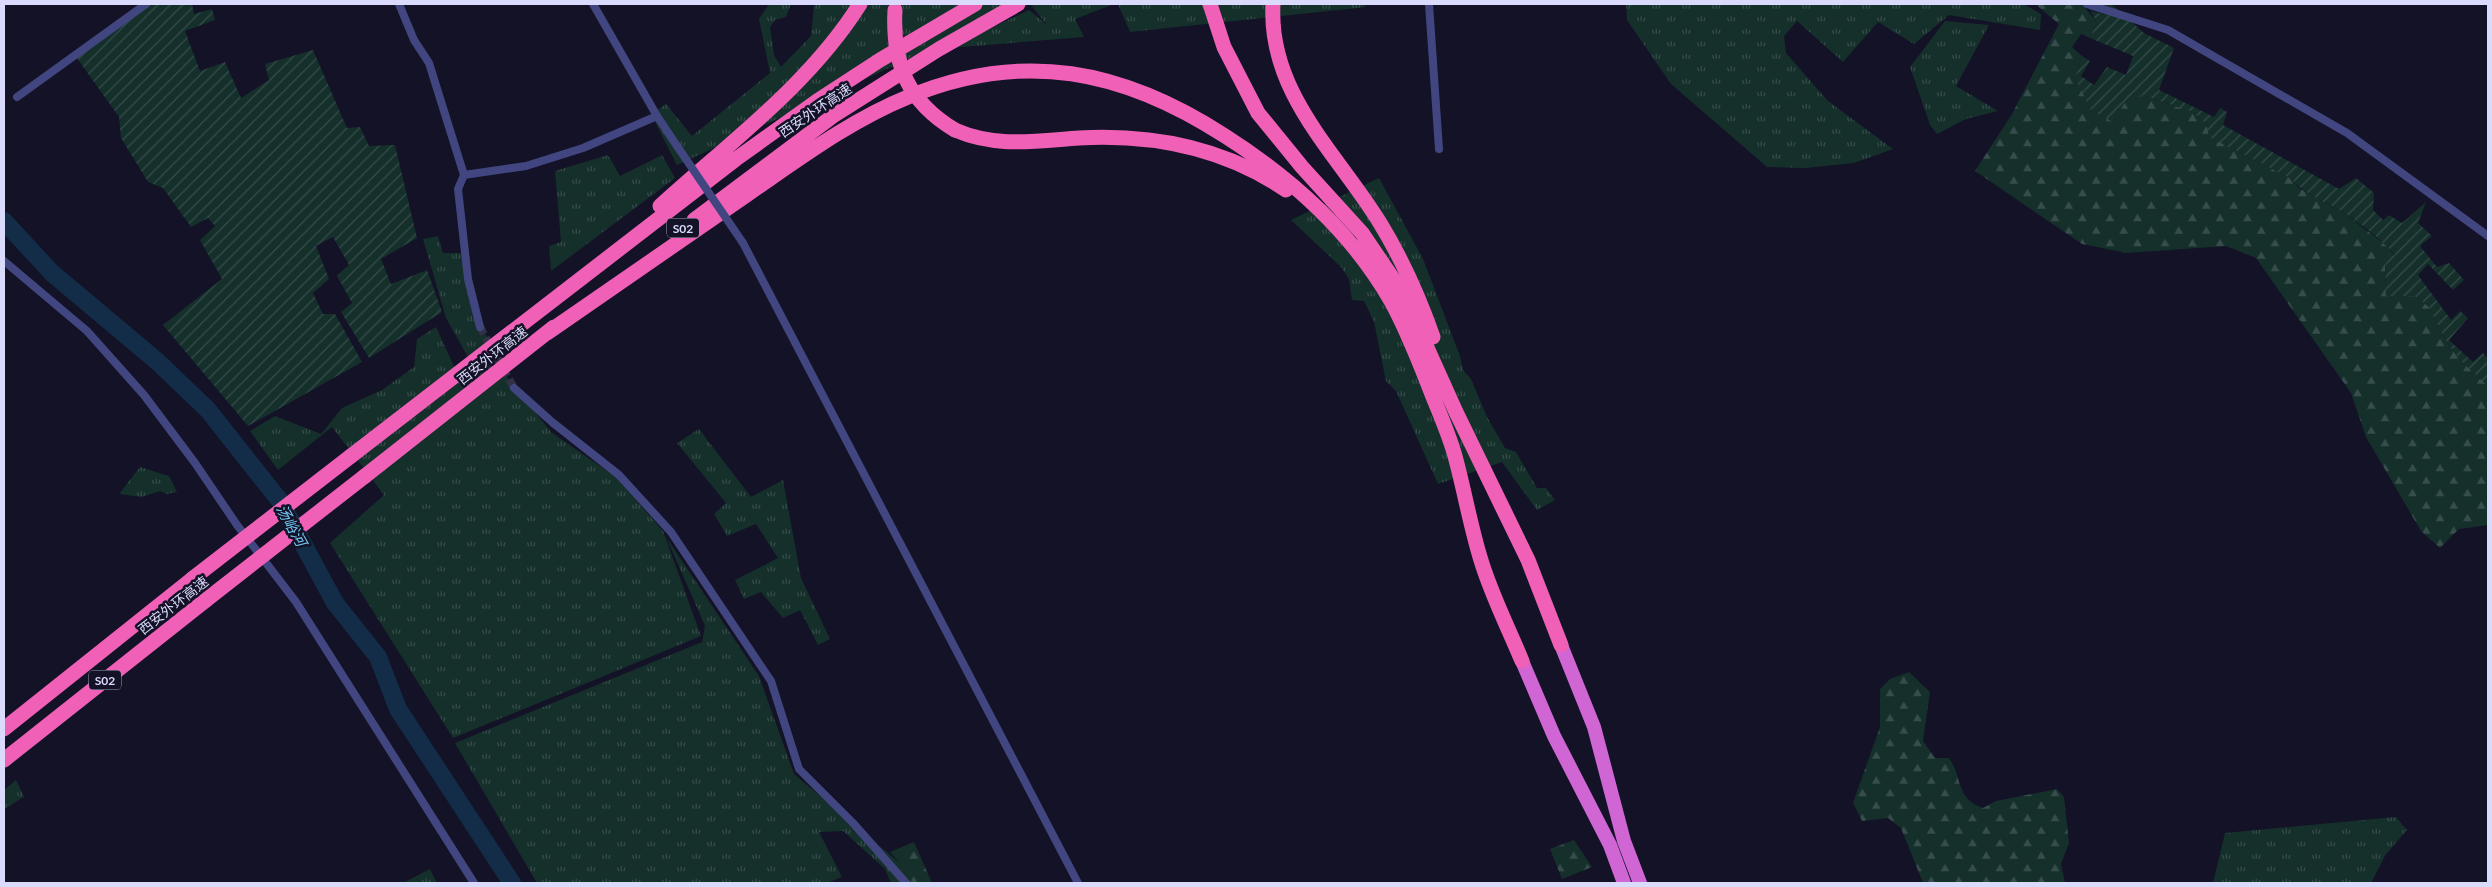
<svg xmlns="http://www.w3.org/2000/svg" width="2492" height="887" viewBox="0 0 2492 887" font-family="Lato,'Noto Sans SC',sans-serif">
<defs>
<pattern id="grass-tufts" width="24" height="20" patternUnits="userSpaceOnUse" patternTransform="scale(1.25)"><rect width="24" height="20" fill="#152f2b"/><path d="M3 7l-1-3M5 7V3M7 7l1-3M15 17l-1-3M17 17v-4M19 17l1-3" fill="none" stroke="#364d4b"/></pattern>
<pattern id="forest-firs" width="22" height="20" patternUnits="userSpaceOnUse" patternTransform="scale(1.25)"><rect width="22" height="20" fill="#152f2b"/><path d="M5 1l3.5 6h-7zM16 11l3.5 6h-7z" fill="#364d4b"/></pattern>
<pattern id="garden-furrows" width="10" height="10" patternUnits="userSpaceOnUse" patternTransform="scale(1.25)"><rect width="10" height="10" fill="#152f2b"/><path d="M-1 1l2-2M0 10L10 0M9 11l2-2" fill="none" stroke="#364d4b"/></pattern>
</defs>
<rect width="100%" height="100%" fill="#131226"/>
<path fill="url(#grass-tufts)" d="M769,4H791L786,17L775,20L770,27L774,55L781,67L811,36L814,6L817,4H1029L677,165L651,114L666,104L692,136L770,73L759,19Z
M1030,4H1114L1075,19L1084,37L949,48L1029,10L1047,25Z
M1118,4H1364L1366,7L1130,32Z
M1626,4H2024L2041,14L2040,30L1949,15L1914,44L1878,22L1843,62L1797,21L1784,36L1786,53L1828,101L1893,149L1854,163L1805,168L1767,167L1671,84L1627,20Z
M1945,21L1989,25L1956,86L1998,111L1966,119L1937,134L1930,125L1910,67Z
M608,155L620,176L662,155L675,178L551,271L549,246L561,242L555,171Z
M1379,178L1423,259L1460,356L1463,370L1471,379L1487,417L1505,448L1516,452L1537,488H1546L1555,500L1537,510L1502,462L1438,484L1396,391L1386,381L1374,322L1364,301L1352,300L1349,279L1341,267L1291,220Z
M438,236L443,253H465L469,300L505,374L551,432L617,478L663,531L701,636L453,738L330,543L384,495L332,427L278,470L250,431L275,416L321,434L342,408L382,390L414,367L417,339L436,327L457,373L473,366L446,318L423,239Z
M699,429L751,497L783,480L801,578L830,639L818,645L800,610L783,618L761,592L744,599L735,580L778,558L756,524L727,536L714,514L726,503L677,443Z
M140,467L169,476L177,492L167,494L160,491L142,497L119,494Z
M666,537L759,676L794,774L900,863L911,883H891L885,869L843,831L819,832L842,877L827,883H537L455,743L702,642L705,626Z
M16,780L24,797L4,809V790Z
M2396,817L2407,830L2386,854L2371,883H2213L2225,833Z
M430,869L437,883H403Z"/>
<path fill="url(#forest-firs)" d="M2035,4H2111L2105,15L2085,8L2097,22L2090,38L2081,34L2072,47L2082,56L2075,78L2113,122L2127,98L2142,95L2193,112L2233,149L2290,178L2299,188L2344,213L2387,246L2395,256L2385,259L2386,296H2415L2428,306L2446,341L2462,362L2488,386V525L2459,529L2440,548L2421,531L2366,437L2351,393L2256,258L2226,246L2127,253L2082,244L1975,171L2012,114L2059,24Z
M1909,672L1930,692L1923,741L1935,758H1949C1963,777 1955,799 1983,808L1996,801L2057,789L2064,797L2069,843L2061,864L2065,883H1923L1901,828L1888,818L1862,821L1853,803L1880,727V689L1890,679Z
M1574,840L1592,867L1562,879L1550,849Z
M914,842L932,883H911L900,863L890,852Z"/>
<path fill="url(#garden-furrows)" d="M144,4H192L194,14L212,9L215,20L185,31L200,71L225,62L241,98L269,80L265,64L313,50L347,128L360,127L369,146L395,145L417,238L381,259L391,284L427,270L442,312L369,358L341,312L352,303L337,276L349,265L333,237L316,246L329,279L313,293L323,314H335L362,362L248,426L163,325L222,279L200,240L215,226L208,218L191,227L163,188L148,182L121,138L119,117L74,54Z
M2111,4L2144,33L2174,48L2159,90L2214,117L2220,108L2227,112L2223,125L2339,189L2356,178L2374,193L2373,210L2383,220L2389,215L2402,223L2426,202L2418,223L2432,236L2420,246L2437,267L2449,263L2464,280L2453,290L2428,264L2418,275L2451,320L2460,311L2468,318L2449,340L2473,362L2483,353L2488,358V386L2462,362L2446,341L2428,306L2415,296H2386L2385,258L2395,255C2381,239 2362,225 2344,213C2325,201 2305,195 2290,178L2209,137L2206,124L2193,112L2142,95L2127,99L2113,122L2091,110L2075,78L2082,56L2090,61L2081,76L2094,85L2107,67L2126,75L2133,56L2090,38L2097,22L2090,11L2105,15Z"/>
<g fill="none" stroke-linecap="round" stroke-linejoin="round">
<path stroke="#132d48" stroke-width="18" d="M4,221L52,273L158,362L208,410L280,501L335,603L378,657L398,709L512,883"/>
<path stroke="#313046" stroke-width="8" stroke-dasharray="8 4" stroke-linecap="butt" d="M480,327L514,388"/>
<path stroke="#414680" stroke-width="8" d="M399,4L414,40L429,63L464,175L458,189L468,279L480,327
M593,4L657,116L677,146
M1429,4L1439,149
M2087,4L2168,30L2347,133L2488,236
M17,97L146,4
M464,175L526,166L583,148L657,116
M743,243L1078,883
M4,261L87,331L144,395L195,463L237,525L296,602L474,883
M514,388L552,422L619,475L671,532L771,681L799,769L853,823L906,883"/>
<path stroke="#d066d4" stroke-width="14" d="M1561,645L1594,727L1624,841L1640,883
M1522,661L1554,736L1610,845L1624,883"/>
<path stroke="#f060b6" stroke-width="15" d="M1210,4L1224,47L1258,113L1302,167L1362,233L1402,292L1456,412L1528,560L1561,645
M1273,4C1268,93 1337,153 1380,223C1402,259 1419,297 1433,337
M955,130C996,148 1036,141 1079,138C1152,134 1224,148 1286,190
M660,206C730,142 809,85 860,4
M694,220L833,116L939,49L1018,4
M547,333C614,287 681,241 748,194C799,159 851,120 908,97C1023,49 1123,70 1225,136C1291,178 1352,233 1391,301C1406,328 1417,356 1428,384C1437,408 1448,431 1455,456C1464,489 1470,524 1480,557C1490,592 1508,627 1522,661
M351,456L736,159L817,101L880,60L975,4
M365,476L554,327
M4,729L192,579
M4,760L206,600"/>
<path stroke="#414680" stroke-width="8" d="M677,146L743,243"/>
<path stroke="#f060b6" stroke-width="15" d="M895,10C892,64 908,102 955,130
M192,579L351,456
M206,600L365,476"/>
</g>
<g text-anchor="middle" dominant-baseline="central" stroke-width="5" stroke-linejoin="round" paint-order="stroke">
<g fill="#131226" stroke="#9e9ebc" stroke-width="1">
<rect x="667" y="218.5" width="32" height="19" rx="4"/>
<rect x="89" y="670.5" width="32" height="19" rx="4"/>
</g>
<g font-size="12" font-weight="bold" fill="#dadafc">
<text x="683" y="228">S02</text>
<text x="105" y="680">S02</text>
</g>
<g font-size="14" fill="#dadafc" stroke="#131226">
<text transform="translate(815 110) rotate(-34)">西安外环高速</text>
<text transform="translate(492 355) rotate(-38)">西安外环高速</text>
<text transform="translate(173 605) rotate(-38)">西安外环高速</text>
</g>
<g font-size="15" font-style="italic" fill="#72c5f2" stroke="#131226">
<text transform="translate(292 525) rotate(61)">汤峪河</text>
</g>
</g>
<rect width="2492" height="887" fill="none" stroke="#dadafc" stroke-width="10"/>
</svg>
